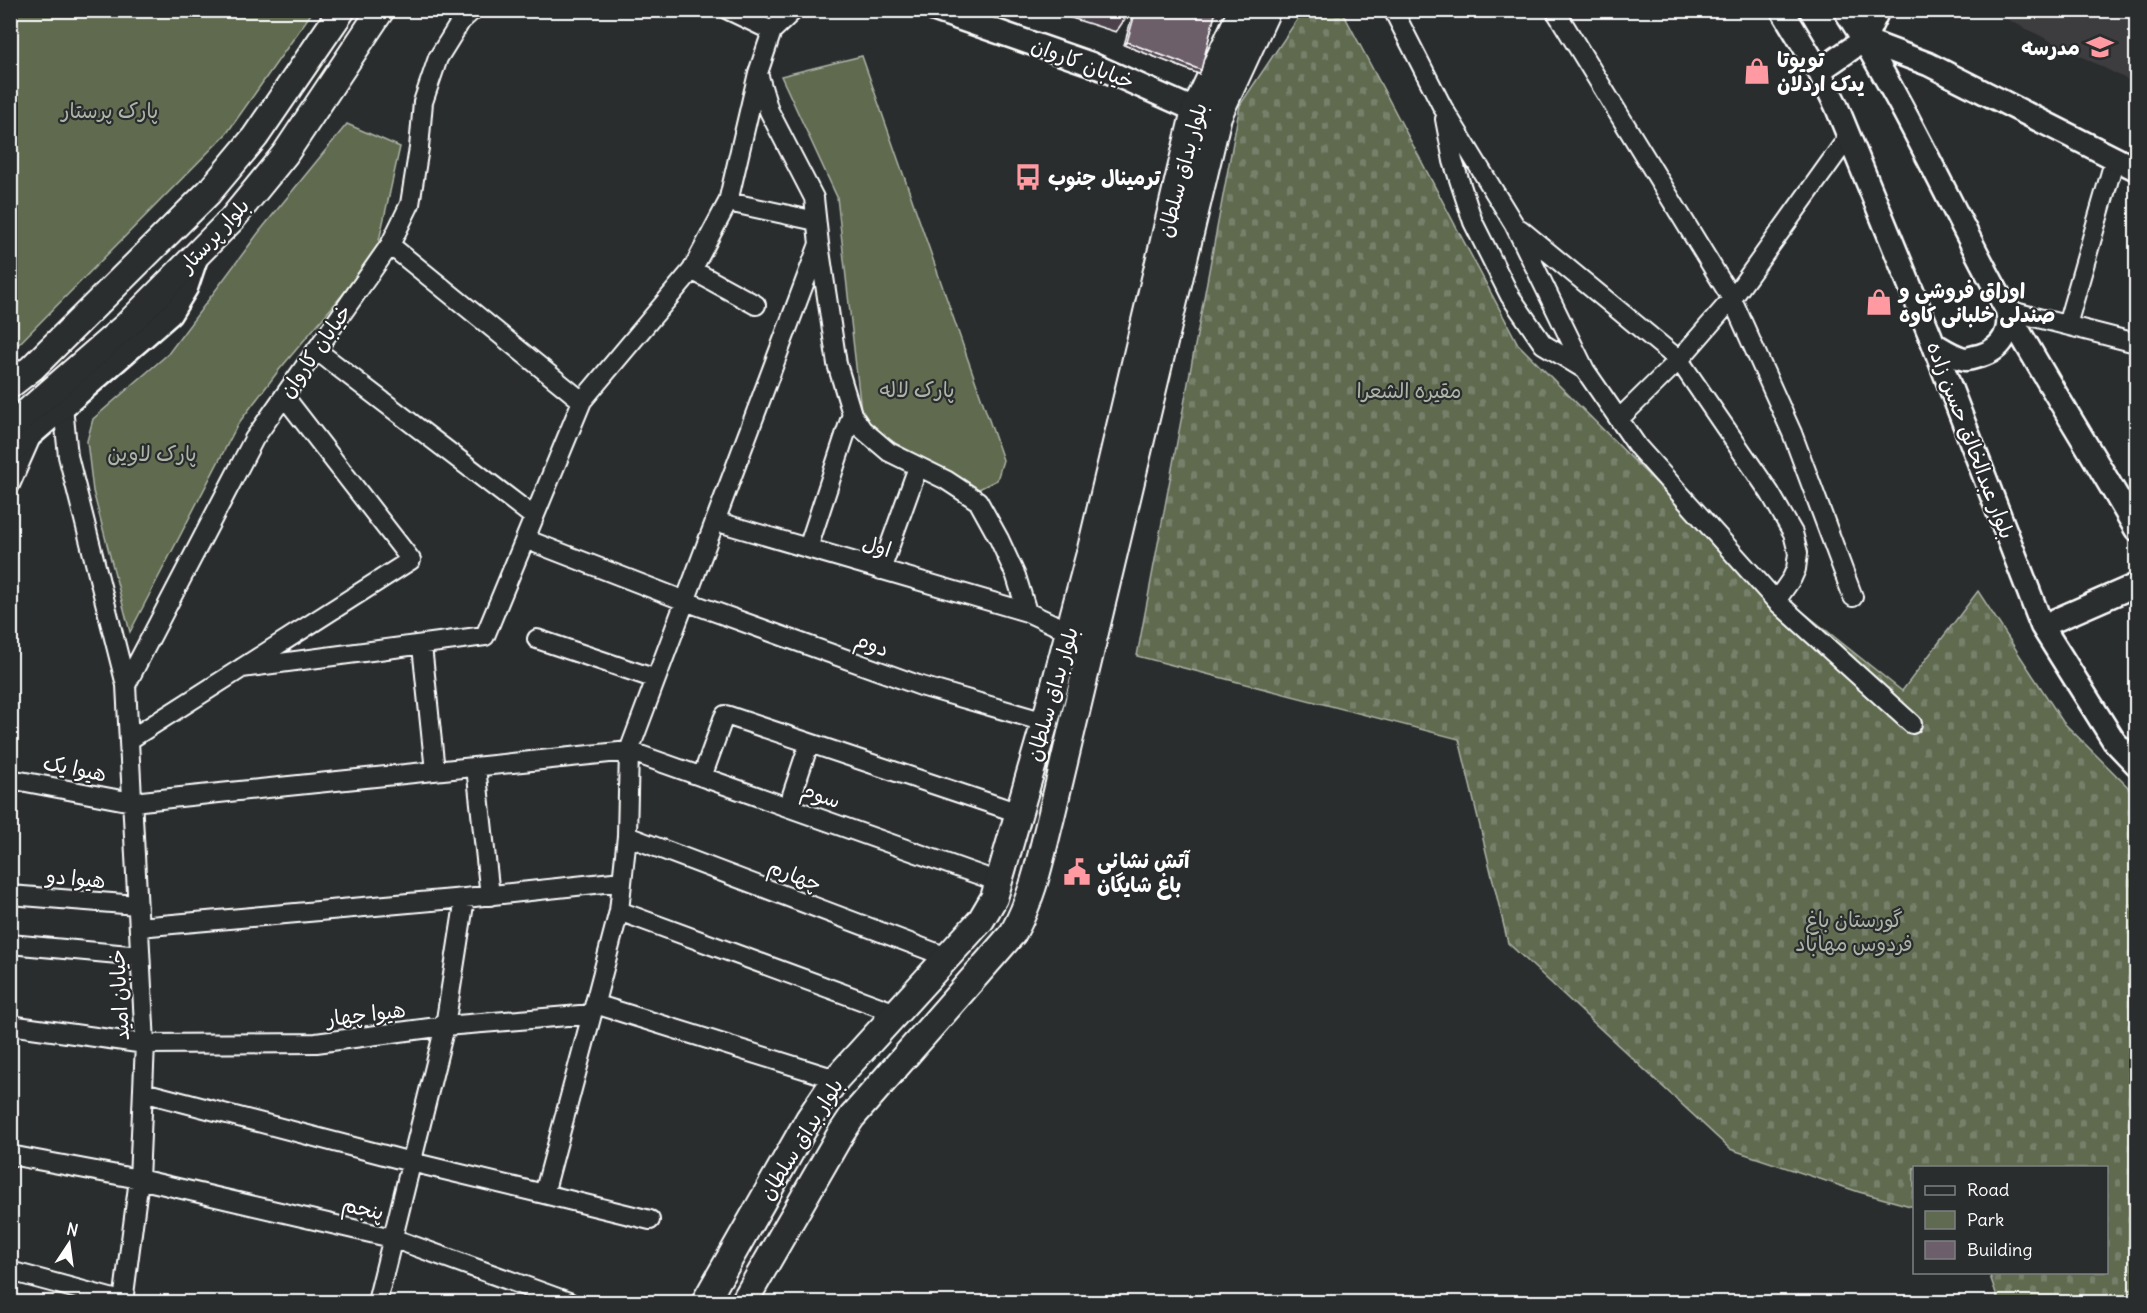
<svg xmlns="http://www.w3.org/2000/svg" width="2147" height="1313" viewBox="0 0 2147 1313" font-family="Delius,'Playpen Sans Arabic',sans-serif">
<defs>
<pattern id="cemetery-stones" width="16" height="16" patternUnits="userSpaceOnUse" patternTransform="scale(1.5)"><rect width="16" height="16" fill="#5f6a50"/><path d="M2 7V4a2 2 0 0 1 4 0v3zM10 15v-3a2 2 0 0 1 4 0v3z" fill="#77806a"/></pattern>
</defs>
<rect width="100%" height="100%" fill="#2a2d2e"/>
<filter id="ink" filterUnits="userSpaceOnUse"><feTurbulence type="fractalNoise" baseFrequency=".0167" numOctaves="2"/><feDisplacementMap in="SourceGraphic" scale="12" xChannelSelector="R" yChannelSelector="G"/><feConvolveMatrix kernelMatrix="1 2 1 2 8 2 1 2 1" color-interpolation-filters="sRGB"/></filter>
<g filter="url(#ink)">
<path fill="#3e3c40" d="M1991,11H2136V84Z"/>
<path fill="url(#cemetery-stones)" stroke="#afb4a8" stroke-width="1.5" d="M1303,11H1342L1518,344L1712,539L1902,691L1978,591L2063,722L2136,795V1302H1999L1989,1273L2106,1272V1168H1914V1207L1859,1192L1730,1149L1508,943L1459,739L1137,656L1240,105Z"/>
<path fill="#5f6a50" stroke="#afb4a8" stroke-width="1.5" d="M11,10L313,11L227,133L11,352Z
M862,56L1003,460L997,480L979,489L966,485L875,431L861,411L837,197L781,76Z
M347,124L400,147L378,245L349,287L279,370L238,424L130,632L93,491L87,441L93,419L168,354L259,232Z"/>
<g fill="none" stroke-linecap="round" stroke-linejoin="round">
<defs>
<path id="minor" d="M728,10L772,31L794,10
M1393,10L1443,108L1514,224L1585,370L1638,447L1776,601L1912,724
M1555,10L1732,299L1792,433L1853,597
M772,31L758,73L769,111L814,198L819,244L837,364L852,414L862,429L889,452L946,480L978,501L999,539L1016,576L1027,612L1070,632
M1445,119L1453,161L1473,222L1510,296L1543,344L1584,369
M728,202L816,221
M1520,229L1679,360L1770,493L1793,533L1798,553L1796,569L1792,578L1776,601
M390,245L582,401
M692,270L756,305
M2007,310L2136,343
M2067,325L2115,158
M316,350L534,517
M63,407L68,456L126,685L145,1044L139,1179L123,1302
M1619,419L1679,360L1732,299L1849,136
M10,485L32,435
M715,521L1027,612
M525,539L685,601L921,686L1045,722
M808,548L852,414
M881,570L918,467
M537,639L656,679
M422,646L435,771
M242,668L485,636L582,401L692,270L728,202L758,73
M126,685L254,439L390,245L410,204L419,148L423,102L438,58L461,21L473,10
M129,740L411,560L284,396
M476,767L490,896
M702,777L723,719L725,715L729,716L1019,813
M10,779L132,802L629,751L999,882
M788,807L809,744
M627,836L947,957
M10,895L137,905
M619,911L896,1013
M139,927L465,898L622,881
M10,944L140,956
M595,1004L836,1079
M10,1025L145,1044L316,1043L445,1026L592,1014L619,911L627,836L629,751L819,244
M143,1092L411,1162L544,1194L592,1014
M10,1155L139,1179L392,1238L569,1302
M544,1194L650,1220
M10,1271L125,1302
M377,1302L445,1026L465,898"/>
<path id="tertiary" d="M935,10L1091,64L1195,110
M1782,10L1819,71L1836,105L1930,335L2042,626L2114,741L2136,764
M1845,10C1907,106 1952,211 2007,310C2048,384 2094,456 2136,529
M1864,40L1878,10
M1819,71L1864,40L1928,64L2136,169
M1934,344C1944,350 1954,357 1965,359C1969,359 1974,357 1979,356C2001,350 2012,333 2007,310
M10,453L170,314L186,288L197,255
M2042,626L2136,585"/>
<path id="secondary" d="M10,385L32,368L209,192L255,137L342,10
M10,427L127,325L232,219L285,154L381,10
M705,1302L809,1119L836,1079L981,920L994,898L1045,722L1091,549L1195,110L1242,10
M744,1302L840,1135L852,1117L1013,933C1033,898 1041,856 1051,817L1218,116L1267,10"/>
</defs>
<use href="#minor" stroke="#fff" stroke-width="22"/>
<use href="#tertiary" stroke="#fff" stroke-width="27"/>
<use href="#secondary" stroke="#fff" stroke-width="30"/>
<use href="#minor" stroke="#2a2d2e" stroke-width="18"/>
<use href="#tertiary" stroke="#2a2d2e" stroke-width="22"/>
<use href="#secondary" stroke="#2a2d2e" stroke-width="26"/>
</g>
<path fill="#5d515c" stroke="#fff" stroke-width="1.5" d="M1134,10H1216L1201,70L1199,74L1124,45Z"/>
<path fill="#4c424b" stroke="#fff" stroke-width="1.5" d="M1046,10H1131L1116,32Z
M1127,42L1201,70L1199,74L1124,45Z"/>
<path fill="#6c5e6b" stroke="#fff" stroke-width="1.5" d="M1136,10H1216L1201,70L1127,42Z"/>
</g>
<defs>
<symbol id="school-bare" viewBox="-9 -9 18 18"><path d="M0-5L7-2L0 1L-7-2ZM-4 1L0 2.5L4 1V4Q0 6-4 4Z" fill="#ff9aa2" stroke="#2a2d2e" stroke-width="2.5" paint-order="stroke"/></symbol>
<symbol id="shop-bare" viewBox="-9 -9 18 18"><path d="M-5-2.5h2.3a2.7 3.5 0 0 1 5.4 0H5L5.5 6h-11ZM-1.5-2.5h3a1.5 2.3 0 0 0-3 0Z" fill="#ff9aa2" stroke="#2a2d2e" stroke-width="2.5" paint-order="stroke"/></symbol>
<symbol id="bus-bare" viewBox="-9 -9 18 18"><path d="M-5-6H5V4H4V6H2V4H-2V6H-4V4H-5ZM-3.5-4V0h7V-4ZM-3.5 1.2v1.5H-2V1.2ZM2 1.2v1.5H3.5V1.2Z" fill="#ff9aa2" stroke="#2a2d2e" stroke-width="2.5" paint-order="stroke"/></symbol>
<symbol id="civic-bare" viewBox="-9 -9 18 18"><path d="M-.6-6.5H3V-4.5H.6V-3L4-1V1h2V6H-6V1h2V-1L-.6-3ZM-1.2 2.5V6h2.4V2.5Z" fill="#ff9aa2" stroke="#2a2d2e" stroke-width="2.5" paint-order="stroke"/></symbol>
</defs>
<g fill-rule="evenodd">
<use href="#school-bare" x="2081" y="28" width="38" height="38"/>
<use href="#shop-bare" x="1738" y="52" width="38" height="38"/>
<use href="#bus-bare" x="1009" y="158" width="38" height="38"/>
<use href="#shop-bare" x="1860" y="283" width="38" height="38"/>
<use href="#civic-bare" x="1058" y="853" width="38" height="38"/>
</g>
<g text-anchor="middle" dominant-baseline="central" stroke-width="4.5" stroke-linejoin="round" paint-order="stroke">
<g font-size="21" font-weight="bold" fill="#fff" stroke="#2a2d2e" text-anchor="start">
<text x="2080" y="47" text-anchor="end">مدرسه</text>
<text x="1777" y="59">تویوتا<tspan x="1777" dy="24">یدک اردلان</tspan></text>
<text x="1048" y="177">ترمینال جنوب</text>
<text x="1899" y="290">اوراق فروشی و<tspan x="1899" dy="24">صندلی خلبانی کاوه</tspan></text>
<text x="1097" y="860">آتش نشانی<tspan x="1097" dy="24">باغ شایگان</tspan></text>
</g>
<g font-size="21" fill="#fff" stroke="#2a2d2e">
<text transform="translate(1083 63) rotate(21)">خیابان کاروان</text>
<text transform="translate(1182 170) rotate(-75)">بلوار بداق سلطان</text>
<text transform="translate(214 235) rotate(-47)">بلوار پرستار</text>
<text transform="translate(315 351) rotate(-55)">خیابان کاروان</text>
<text transform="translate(1971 440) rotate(69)">بلوار عبدالخالق حسن زاده</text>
<text transform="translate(877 546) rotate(17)">اول</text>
<text transform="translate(872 644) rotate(20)">دوم</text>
<text transform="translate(1052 694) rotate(-74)">بلوار بداق سلطان</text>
<text transform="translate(75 768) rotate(11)">هیوا یک</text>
<text transform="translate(821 795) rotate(19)">سوم</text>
<text transform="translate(795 875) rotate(21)">چهارم</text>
<text transform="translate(76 878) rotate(5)">هیوا دو</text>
<text transform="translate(119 995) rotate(-93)">خیابان امید</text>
<text transform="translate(366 1014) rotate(-7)">هیوا چهار</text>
<text transform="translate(801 1139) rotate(-58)">بلوار بداق سلطان</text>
<text transform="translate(363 1208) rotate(13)">پنجم</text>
</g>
<g font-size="21" fill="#afb4a8" stroke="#2a2d2e">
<text x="110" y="110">پارک پرستار</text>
<text x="917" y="389">پارک لاله</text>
<text x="1409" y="390">مقیره الشعرا</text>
<text x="152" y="453">پارک لاوین</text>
<text x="1854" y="919">گورستان باغ<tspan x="1854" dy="24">فردوس مهاباد</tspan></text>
</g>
</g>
<rect width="2147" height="1313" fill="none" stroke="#2a2d2e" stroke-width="36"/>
<rect x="18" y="18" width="2111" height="1277" fill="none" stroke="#fff" stroke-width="2" filter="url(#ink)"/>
<rect x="1913" y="1166" width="195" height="108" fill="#2a2d2e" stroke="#7f8182" stroke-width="1.5"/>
<rect x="1925" y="1186" width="30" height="9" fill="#2a2d2e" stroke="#7f8182" stroke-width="1.5"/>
<text x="1967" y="1196" font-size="18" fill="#ffffff">Road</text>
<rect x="1925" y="1211" width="30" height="18" fill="#5f6a50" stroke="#7f8182" stroke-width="1.5"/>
<text x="1967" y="1226" font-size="18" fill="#ffffff">Park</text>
<rect x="1925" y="1241" width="30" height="18" fill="#6c5e6b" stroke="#7f8182" stroke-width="1.5"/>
<text x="1967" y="1256" font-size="18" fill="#ffffff">Building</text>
<g transform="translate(69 1244) rotate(13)" stroke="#2a2d2e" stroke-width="4.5" paint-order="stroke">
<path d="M0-4.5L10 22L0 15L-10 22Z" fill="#ffffff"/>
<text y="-9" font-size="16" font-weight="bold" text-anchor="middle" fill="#ffffff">N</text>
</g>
</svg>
